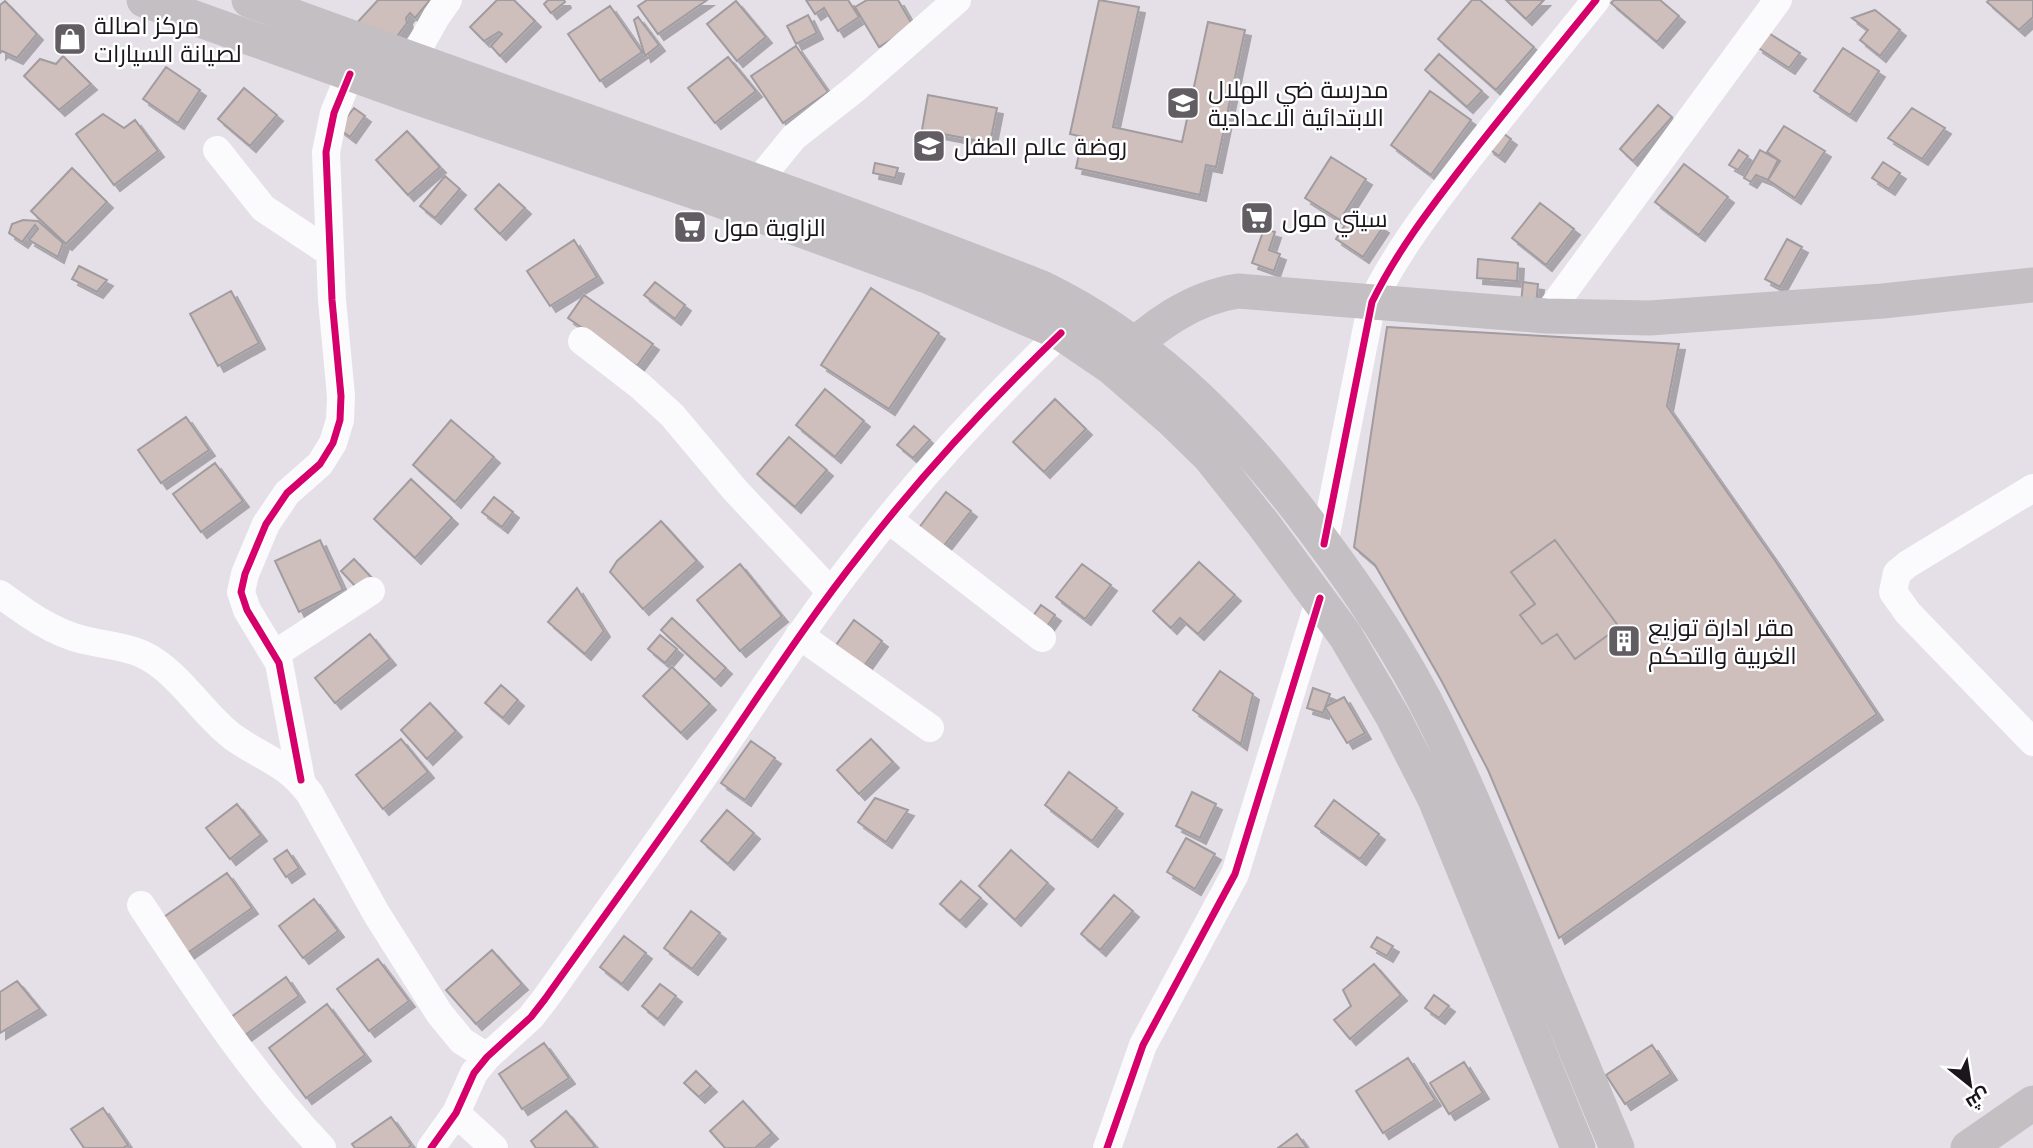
<svg xmlns="http://www.w3.org/2000/svg" width="2033" height="1148" viewBox="0 0 2033 1148" font-family="Helvetica,Cairo,sans-serif">
<defs>
<filter id="shadow"><feDropShadow dx="6" dy="6" stdDeviation="0" flood-color="#0004"/></filter>
</defs>
<rect width="100%" height="100%" fill="#e5e0e8"/>
<path fill="#cebebc" stroke="#a19c9f" stroke-width="2" filter="url(#shadow)" d="M378,0H430L415,18L410,13L406,18L407,23L392,43L353,27Z
M497,0H514L535,21L500,56L491,46L502,34L499,32L484,41L470,27Z
M548,0H564L565,2L551,13L544,4Z
M647,0H707L658,34L638,6Z
M806,0H848L859,17L838,31L824,8L815,14Z
M867,0H898L913,26L879,47L855,7Z
M1099,0L1139,7L1113,127L1182,142L1208,22L1245,30L1216,167L1206,165L1200,195L1076,168L1083,137L1070,134Z
M1472,0H1480L1534,47L1496,90L1438,39Z
M1506,0H1544L1526,19Z
M1614,0H1660L1679,16L1657,42L1611,3Z
M1989,0H2033V17L2019,30L1987,2Z
M5,1L37,34L17,58L2,51L0,53V5Z
M736,1L766,37L737,61L707,24Z
M610,6L642,52L600,81L568,34Z
M1875,10L1900,30L1880,56L1860,40L1868,30L1852,18Z
M808,15L817,33L796,44L787,26Z
M638,17L659,45L645,56L634,20Z
M1767,32L1800,53L1789,68L1757,47Z
M796,46L828,92L783,123L751,76Z
M1843,48L1879,71L1850,115L1814,91Z
M1439,54L1482,91L1467,107L1425,70Z
M63,56L91,84L59,110L24,76L40,59L56,64Z
M728,57L756,91L715,123L688,88Z
M166,67L200,90L178,123L143,99Z
M244,88L277,115L250,146L218,119Z
M1430,91L1471,120L1431,175L1391,145Z
M928,95L997,108L990,143L922,130Z
M1658,105L1672,117L1633,161L1620,149Z
M354,108L365,116L350,137L338,128Z
M1912,108L1945,128L1922,159L1888,138Z
M103,114L124,128L135,120L158,151L114,185L76,134Z
M1784,126L1825,151L1795,198L1768,180L1780,161L1767,152Z
M407,131L440,167L408,195L376,160Z
M1500,131L1511,139L1499,156L1488,148Z
M1739,150L1748,156L1738,170L1729,165Z
M1760,150L1778,160L1768,180L1756,175L1751,182L1744,178Z
M1331,157L1366,179L1340,220L1305,198Z
M1883,162L1900,173L1889,189L1872,178Z
M875,163L898,168L895,178L873,173Z
M1684,164L1728,197L1699,235L1655,202Z
M72,168L107,202L66,244L31,211Z
M445,176L460,189L435,218L420,206Z
M499,184L525,208L500,234L475,209Z
M1540,203L1574,229L1546,265L1512,238Z
M1367,217L1383,227L1363,257L1336,239L1348,220L1359,228Z
M23,220L38,221L63,243L58,257L29,240L38,229L35,225L22,242L9,233L12,224Z
M1264,229L1275,232L1269,250L1280,254L1274,271L1252,263Z
M1787,239L1802,247L1780,287L1765,279Z
M574,240L597,277L550,306L527,271Z
M1478,259L1518,263L1517,281L1477,278Z
M79,266L107,280L97,292L72,279Z
M655,282L685,305L675,319L644,295Z
M1523,282L1538,284L1536,305L1521,304Z
M871,288L939,333L889,409L821,365Z
M231,291L259,343L218,366L190,314Z
M584,295L653,344L637,366L568,318Z
M1387,327L1679,344L1667,406L1774,559L1877,714L1559,938L1488,770L1441,680L1375,565L1354,547Z
M825,389L864,421L835,457L796,425Z
M1055,399L1086,429L1044,472L1013,442Z
M186,417L209,450L161,483L138,450Z
M451,420L494,457L455,502L413,465Z
M914,426L930,440L913,458L897,445Z
M789,437L827,470L795,507L757,474Z
M215,463L243,501L201,532L173,494Z
M411,479L452,518L415,558L374,519Z
M946,492L971,511L942,548L918,529Z
M494,497L513,512L502,527L482,512Z
M661,521L697,561L643,609L610,572L617,561Z
M320,540L343,590L299,612L275,561Z
M1555,540L1619,627L1575,659L1557,634L1542,644L1520,615L1535,604L1511,572Z
M354,559L371,577L358,589L341,571Z
M1199,562L1235,595L1198,634L1180,618L1171,628L1153,611Z
M740,564L782,616L740,651L697,600Z
M1082,564L1111,585L1085,619L1056,597Z
M577,588L604,631L585,654L548,622Z
M1041,605L1055,615L1042,633L1028,623Z
M672,618L726,668L715,680L661,630Z
M854,620L882,641L864,666L836,645Z
M370,634L390,659L335,703L315,678Z
M660,635L677,649L665,663L648,649Z
M672,667L710,704L681,733L643,696Z
M1220,671L1253,694L1241,744L1193,710Z
M501,685L518,700L503,718L485,703Z
M1313,688L1330,694L1323,713L1307,708Z
M1344,697L1365,733L1347,743L1325,707Z
M430,703L456,731L427,759L401,730Z
M401,739L428,772L383,809L356,775Z
M871,739L893,762L859,794L837,770Z
M751,741L775,758L745,800L721,783Z
M1069,772L1117,808L1092,841L1045,805Z
M1192,792L1216,804L1200,838L1176,826Z
M875,798L908,810L886,842L858,822Z
M1334,800L1379,834L1360,859L1315,826Z
M237,804L261,835L230,859L206,828Z
M727,810L754,833L728,864L701,841Z
M1186,838L1215,854L1195,889L1167,872Z
M287,850L299,868L286,877L274,859Z
M1011,850L1048,883L1015,920L979,886Z
M227,873L252,908L176,961L151,926Z
M961,881L981,898L960,921L940,904Z
M1114,895L1133,911L1100,950L1081,934Z
M314,899L338,931L303,958L279,926Z
M691,911L720,933L692,969L664,948Z
M624,936L646,953L622,984L600,967Z
M1377,937L1393,946L1387,956L1371,947Z
M492,950L522,984L476,1024L446,990Z
M378,959L409,1001L369,1031L337,989Z
M1374,964L1401,995L1350,1039L1334,1020L1351,1006L1343,990Z
M286,977L299,996L241,1038L227,1020Z
M17,981L40,1009L0,1033V992Z
M660,984L676,996L658,1019L642,1006Z
M1434,995L1449,1006L1439,1018L1425,1008Z
M327,1004L365,1055L306,1098L269,1048Z
M544,1043L569,1078L522,1109L499,1074Z
M1652,1045L1671,1074L1625,1104L1606,1075Z
M1408,1058L1435,1100L1383,1133L1356,1091Z
M1464,1062L1483,1093L1449,1114L1430,1083Z
M696,1071L711,1086L699,1097L684,1083Z
M743,1101L772,1133L755,1148H725L710,1131Z
M103,1108L128,1145L123,1148H84L71,1129Z
M566,1111L595,1146L592,1148H536L531,1141Z
M391,1117L411,1145L408,1148H355L352,1144Z
M1297,1134L1307,1148H1278Z"/>
<g fill="none" stroke-linecap="round" stroke-linejoin="round">
<path stroke="#fbfafc" stroke-width="28" d="M412,60L436,17L448,0
M217,150L263,208L329,252
M758,181L794,137L855,89L957,0
M1546,316L1778,0
M582,341L639,385L672,415L735,490L831,592
M2033,488L1908,564L1897,573L1893,592L1908,613L2033,742
M888,519L1042,638
M1324,544L1372,302C1396,253 1428,211 1461,168C1505,111 1551,56 1596,0
M0,594C26,613 53,633 84,640C104,645 124,646 142,654C179,671 201,713 233,737C264,759 286,762 310,794L376,913L439,1013L462,1041L487,1057
M799,635L930,728
M275,654L371,591
M301,780L279,663L247,610L241,592L245,574L266,524L287,493L320,464L333,443L340,420L341,396L332,300L326,152L334,113L350,74
M141,905C197,990 251,1074 322,1148
M456,1113L494,1148
M431,1148L456,1113L474,1073L487,1057L531,1017L545,999C604,916 665,833 723,748C768,682 811,616 861,553C922,474 989,402 1061,333
M1107,1148L1143,1045L1235,874L1320,598"/>
<path stroke="#c4bfc2" stroke-width="35" d="M144,0L413,96L716,199L927,276L1061,333L1111,367L1171,419L1210,457L1264,525L1345,635L1393,717L1435,799L1578,1148
M249,0C513,98 780,185 1042,288C1145,338 1224,415 1294,504C1342,566 1387,629 1424,699C1460,768 1489,840 1519,912C1551,991 1584,1070 1617,1148
M1118,360C1152,327 1191,298 1238,291L1546,316L1650,318L1883,301L2033,285
M1968,1148L2033,1103"/>
<defs>
<path id="cycleway" d="M1324,544L1372,302C1396,253 1428,211 1461,168C1505,111 1551,56 1596,0
M301,780L279,663L247,610L241,592L245,574L266,524L287,493L320,464L333,443L340,420L341,396L332,300L326,152L334,113L350,74
M431,1148L456,1113L474,1073L487,1057L531,1017L545,999C604,916 665,833 723,748C768,682 811,616 861,553C922,474 989,402 1061,333
M1107,1148L1143,1045L1235,874L1320,598"/>
</defs>
<use href="#cycleway" stroke="#fff" stroke-width="11"/>
<use href="#cycleway" stroke="#d6006c" stroke-width="7"/>
</g>
<defs>
<symbol id="shop-square" viewBox="-11 -11 22 22"><rect x="-9" y="-9" width="18" height="18" rx="4" fill="#615d63" stroke="#fff"/><path d="M-5-2.5h2.3a2.7 3.5 0 0 1 5.4 0H5L5.5 6h-11ZM-1.5-2.5h3a1.5 2.3 0 0 0-3 0Z" fill="#fff"/></symbol>
<symbol id="school-square" viewBox="-11 -11 22 22"><rect x="-9" y="-9" width="18" height="18" rx="4" fill="#615d63" stroke="#fff"/><path d="M0-5L7-2L0 1L-7-2ZM-4 1L0 2.5L4 1V4Q0 6-4 4Z" fill="#fff"/></symbol>
<symbol id="supermarket-square" viewBox="-11 -11 22 22"><rect x="-9" y="-9" width="18" height="18" rx="4" fill="#615d63" stroke="#fff"/><path d="M-6-5.5h2.5l.6 2H6L4.5 2H-2.5L-4.4-4H-6ZM-1.5 3.2a1.3 1.3 0 1 0 .1 0ZM3 3.2a1.3 1.3 0 1 0 .1 0Z" fill="#fff"/></symbol>
<symbol id="building-square" viewBox="-11 -11 22 22"><rect x="-9" y="-9" width="18" height="18" rx="4" fill="#615d63" stroke="#fff"/><path d="M-4-6H4V6H1V3H-1V6H-4ZM-2.5-4.3h1.7v1.8h-1.7ZM.8-4.3h1.7v1.8H.8ZM-2.5-1h1.7V.8h-1.7ZM.8-1h1.7V.8H.8Z" fill="#fff"/></symbol>
</defs>
<g fill-rule="evenodd">
<use href="#shop-square" x="51" y="20" width="38" height="38"/>
<use href="#school-square" x="1164" y="84" width="38" height="38"/>
<use href="#school-square" x="910" y="127" width="38" height="38"/>
<use href="#supermarket-square" x="1238" y="199" width="38" height="38"/>
<use href="#supermarket-square" x="671" y="208" width="38" height="38"/>
<use href="#building-square" x="1605" y="622" width="38" height="38"/>
</g>
<g text-anchor="middle" dominant-baseline="central" stroke-width="5" stroke-linejoin="round" paint-order="stroke">
<g font-size="24" fill="#1a171c" stroke="#fff" text-anchor="start">
<text x="94" y="25">مركز اصالة<tspan x="94" dy="28">لصيانة السيارات</tspan></text>
<text x="1208" y="89">مدرسة ضي الهلال<tspan x="1208" dy="28">الابتدائية الاعدادية</tspan></text>
<text x="954" y="146">روضة عالم الطفل</text>
<text x="1282" y="218">سيتي مول</text>
<text x="714" y="227">الزاوية مول</text>
<text x="1648" y="627">مقر ادارة توزيع<tspan x="1648" dy="28">الغربية والتحكم</tspan></text>
</g>
</g>
<g transform="translate(1970 1085) rotate(150)" stroke="#ffffff" stroke-width="5" paint-order="stroke">
<path d="M0-5L12 26L0 18L-12 26Z" fill="#1a171c"/>
<text y="-10" font-size="19" font-weight="bold" text-anchor="middle" fill="#1a171c">ش</text>
</g>
</svg>
